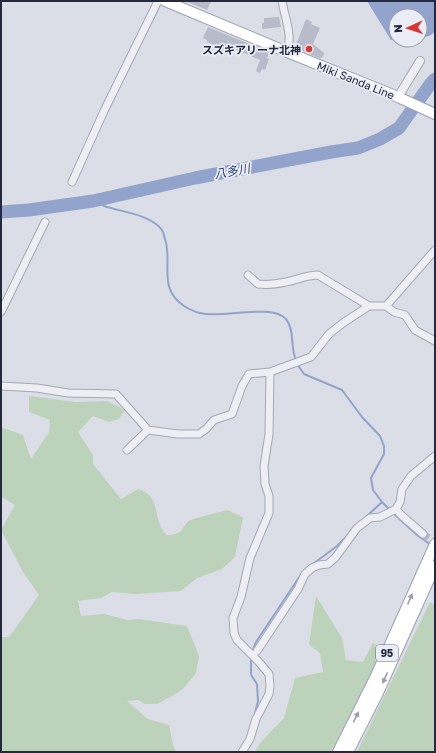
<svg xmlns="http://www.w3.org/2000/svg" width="436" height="753" viewBox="0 0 436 753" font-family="'Golos Text','Noto Sans JP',sans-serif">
<rect width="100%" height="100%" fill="#dbdee7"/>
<path fill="#bdd2bb" d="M29,396L76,402L107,401L125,410L119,419L109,422L93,416L78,432L93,455V464L121,499L138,489C142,491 146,492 149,495C159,505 154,523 167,535C189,534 178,525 193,519L227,510L243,517L235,557L222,569L197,578L181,591L135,594L112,592L101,598L78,601L81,616L104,614L128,620L139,619L187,626L199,656L196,673L184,688L174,695L157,704H145L138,700L127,701L148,719L169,725L173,745L176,752H1V637H9L39,595L23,572L1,530L15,505L1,497V427L23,435L31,459L49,432L50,420L29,412Z
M316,596L342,638L346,660L363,662L373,643L382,648L361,696L331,752H255L260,743L284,718L295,678L323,672L320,653L309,645Z
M430,602L435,605V752H357Z"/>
<path fill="#92a4cb" d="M367,1H435V32L429,36L420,38V16H396V40H410H391Z"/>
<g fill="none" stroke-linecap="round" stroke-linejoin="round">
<path stroke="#92a4cb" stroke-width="2" d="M93,201C98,203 102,205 107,207C124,212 151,215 162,230C164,233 164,237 165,239C173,262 157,288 184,306C189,309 195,312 200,313C222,319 272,303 286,319C295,330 290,348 296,360
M297,364L304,374L342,390L362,417L380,436L384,446V454L371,478L373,490L382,502L390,510
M393,513L417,535L431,545
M367,516L382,502
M313,564L337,546L348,535
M252,652L256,642L302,573
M251,658V675L257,684L258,701L255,713"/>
<path stroke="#92a4cb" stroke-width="13" d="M1,212L29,210L93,201L195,178L331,152L358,148L380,139L399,128L431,83L435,79"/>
</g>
<path fill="#b8bcca" d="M185,1H211L207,10Z
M279,17L281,27L262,29V23H264V18Z
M306,19L312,22L311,24L320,28L313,44L324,53L323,57L319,58L298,49L295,47Z
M208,27L269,52L267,58L269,59L265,70L262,69L260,73L256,71L260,60L230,47L227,52L213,47L214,45L207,42V40L203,38Z"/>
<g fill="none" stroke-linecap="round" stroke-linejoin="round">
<path stroke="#b6bac5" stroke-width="7" stroke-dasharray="7 3.5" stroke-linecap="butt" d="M423,534L435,542"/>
<defs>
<path id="minor" d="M282,1C285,19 293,35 287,52
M72,182L104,111L158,1
M248,275L258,284C267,285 277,284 286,282C297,280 306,275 318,275L369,306
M386,306L394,312L405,315L415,330L435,341
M1,312L45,222
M1,386L37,388L68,393L116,394L148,430L178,434H199L206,429L214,420L232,414L242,386L249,374L270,372
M127,450L148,430
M396,509L401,515L423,534
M257,651L298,589L305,574L312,568L319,565L328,564L335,558L357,528L370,518L380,517L396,509L400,502L402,489L411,476L435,456
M242,752L250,739L256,719L269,694L270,686L269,674L258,661L237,640L234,633L233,618L241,597L250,558L269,513V496L265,484L264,466L269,434L270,372L311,357L329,334L343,323L369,306H386L435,250"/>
<path id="tertiary" d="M398,97L420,61"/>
<path id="primary" d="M165,1L287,52L398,97L435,114
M338,752L375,678L435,544
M348,752L377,695L435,566"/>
</defs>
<use href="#minor" stroke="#a4a8b4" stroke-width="9"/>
<use href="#tertiary" stroke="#a4a8b4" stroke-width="10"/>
<use href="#primary" stroke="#9aa0b4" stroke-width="12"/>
<use href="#minor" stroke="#eeeff5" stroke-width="7"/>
<use href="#tertiary" stroke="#eeeff5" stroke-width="8"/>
<use href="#primary" stroke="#fff" stroke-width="10"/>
</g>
<defs><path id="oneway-solid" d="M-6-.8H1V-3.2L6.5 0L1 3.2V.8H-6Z"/></defs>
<g fill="#9c9fa8">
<use href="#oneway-solid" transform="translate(410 599) rotate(-67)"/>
<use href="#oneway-solid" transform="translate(385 678) rotate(114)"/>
<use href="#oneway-solid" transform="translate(356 717) rotate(-64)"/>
</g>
<circle fill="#d93633" stroke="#eaedf5" stroke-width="1.5" cx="309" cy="49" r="4"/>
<g text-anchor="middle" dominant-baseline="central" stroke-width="3.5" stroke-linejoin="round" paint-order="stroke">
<rect fill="#eaedf5" stroke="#5f6475" stroke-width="1" x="376" y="645" width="22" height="16" rx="3"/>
<g font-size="10" font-weight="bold" fill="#24293e">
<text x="387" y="653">95</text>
</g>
<g font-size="11" font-weight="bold" fill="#24293e" stroke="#eaedf5" text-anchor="end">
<text x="301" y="49">スズキアリーナ北神</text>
</g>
<g font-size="11" fill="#24293e" stroke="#eaedf5">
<text transform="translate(356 80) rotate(22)">Miki Sanda Line</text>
</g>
<g font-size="12" font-style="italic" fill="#2b4075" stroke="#eaedf5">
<text transform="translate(232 171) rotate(-10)">八多川</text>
</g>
</g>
<rect width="436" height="753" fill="none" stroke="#24293e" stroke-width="4"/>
<g transform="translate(408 28) rotate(267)"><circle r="19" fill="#eaedf5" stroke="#9b9fac"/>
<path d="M0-3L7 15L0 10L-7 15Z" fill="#d93633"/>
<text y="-6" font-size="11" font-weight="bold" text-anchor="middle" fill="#24293e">N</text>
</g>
</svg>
